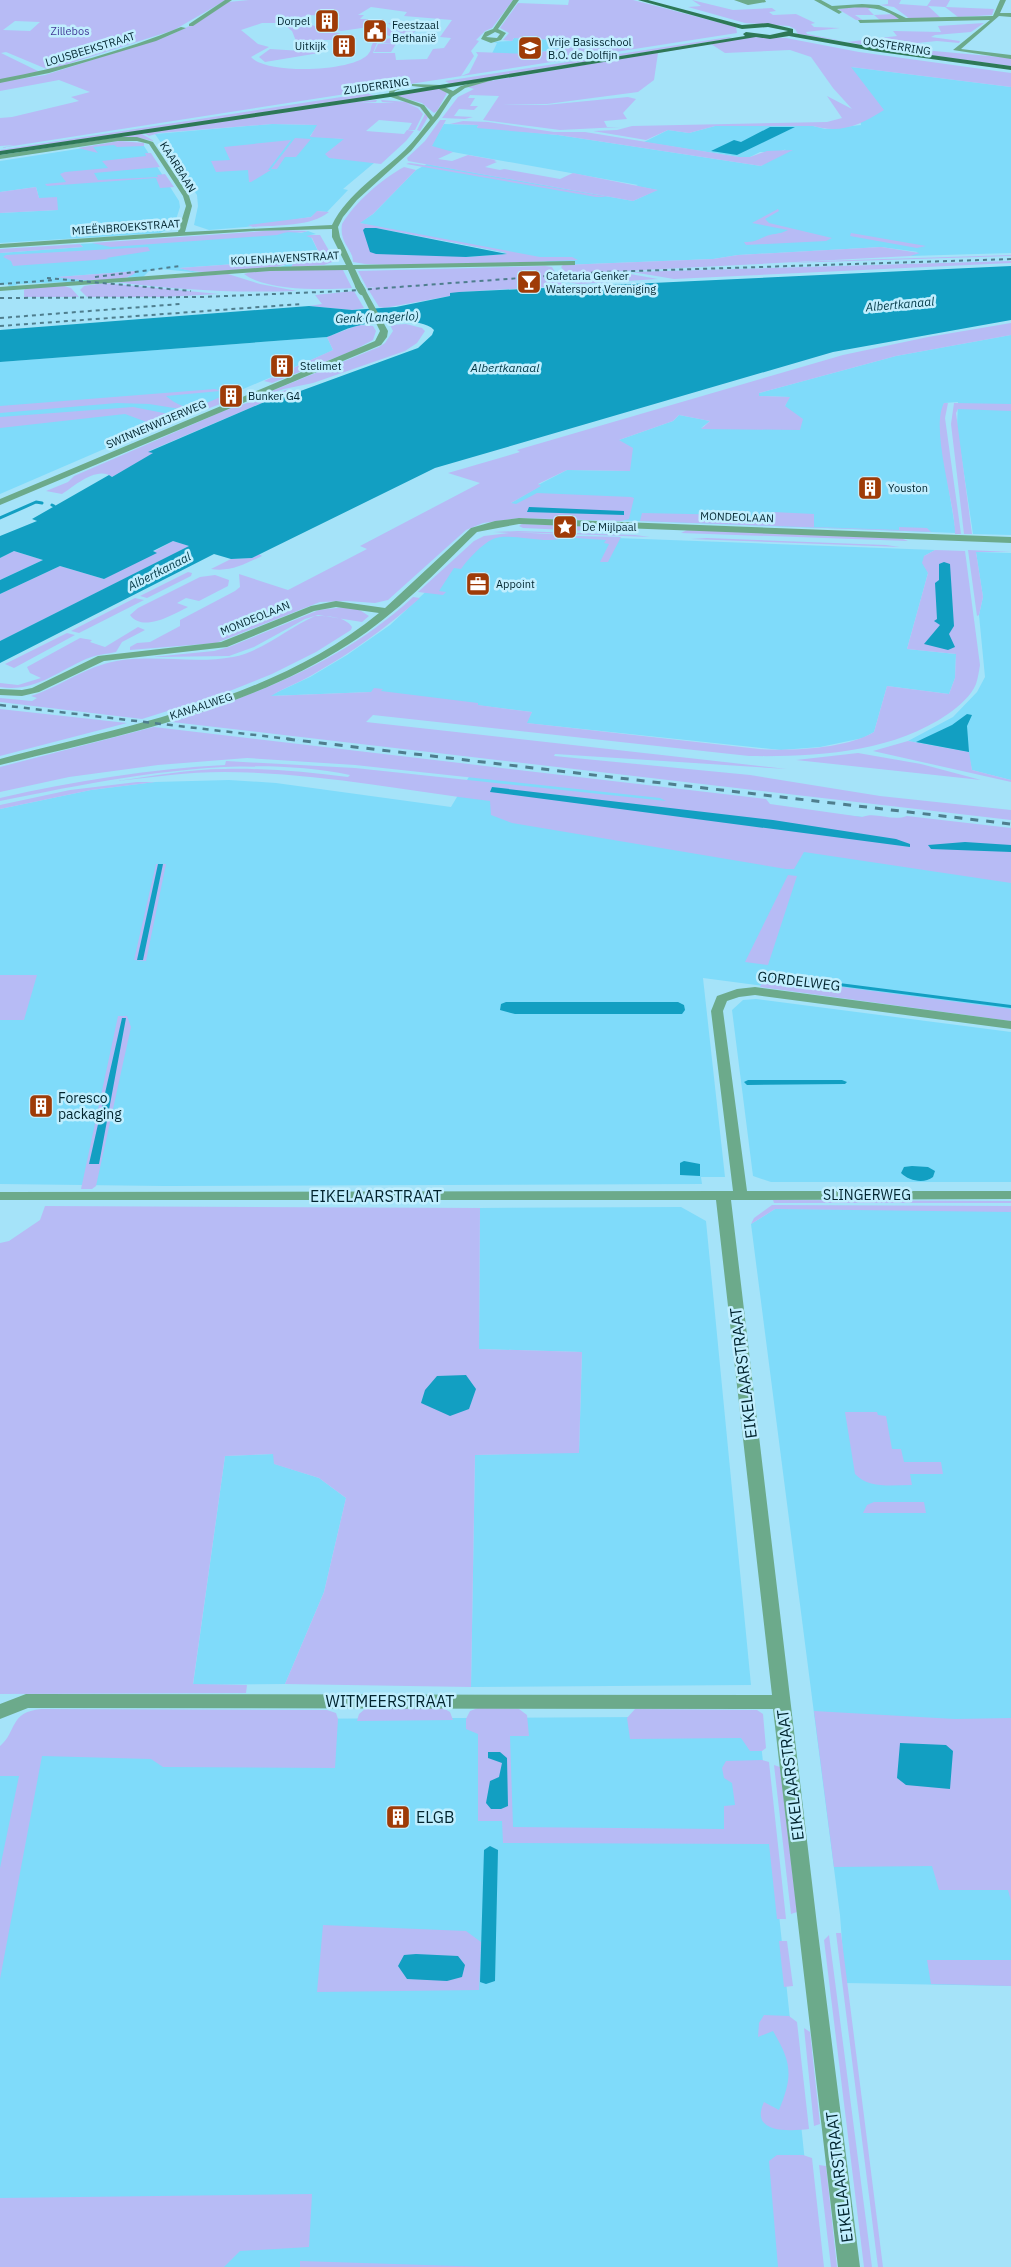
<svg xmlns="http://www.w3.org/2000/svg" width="1011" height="2267" viewBox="0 0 1011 2267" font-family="'IBM Plex Sans',sans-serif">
<rect width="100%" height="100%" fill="#a5e3f9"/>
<path fill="#7fdbfa" d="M514,38L580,41L578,46L489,60L497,43L493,42L512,41Z
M851,67L1011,87V253L910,256L918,252L881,247L738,255L713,259L563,265L359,223L373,214L416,170L427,164L633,201L657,190L636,186L638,185L436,149L432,146V144L444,124L479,125L477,127L558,135L761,166L786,149L779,152H760L750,157H739L644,142L668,130L689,133L715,126H813L825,129L861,125Z
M272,124L318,125L310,136L345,139L326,154L374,163L343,189L348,190L327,212L318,211L311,217L246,227L209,230L194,225L198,206L197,195L155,134Z
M116,143L144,146L179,201L180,207L174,226L160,233L0,243V213L58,210L39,198L36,187L0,192V161Z
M286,230L301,233L308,231L316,234L310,235L321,257L293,264L291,267L278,268L306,257L290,260L179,268L202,273L160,269L149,271L143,277L126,279L136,271L58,277L97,281L16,284L18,285L7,287L10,284L0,285V253L83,247L80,244L280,233Z
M1011,335V535L973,534L957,427L958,402L944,403L940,421L942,448L956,533L507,516L511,503L540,486L538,485L567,470L630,471L619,440L673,421L679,415L710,421L701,428L785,406L789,397L759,396V393L896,356Z
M327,337L333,350L327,353L0,494V362Z
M509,534L935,550L924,556L928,573L907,649L956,654L955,678L949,694L887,686L874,732L863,738L820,747L781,750L526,723L532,712L371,692L269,696L310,677L347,655L390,625L478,543L487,538Z
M976,552L1011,553V780L972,770L968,752L908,741L953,717L977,692L985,677L979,615L983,597Z
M470,775L616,792L1011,832V1018L703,978L725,1177H701L702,1184L165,1186L0,1184V809L91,790L155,782L229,780L276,783L451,807Z
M756,999L1011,1032V1182H771L753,1176L732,1010L743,1000Z
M681,1207L706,1221L751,1685L471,1687L475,1455L579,1452L582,1352L479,1349L480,1208Z
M775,1209L1011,1210V1986L845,1983L840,1915L751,1224Z
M274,1454L275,1464L319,1478L346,1498L324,1592L285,1684L193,1685L225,1456Z
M641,1717L759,1724L816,2267H0V1773L45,1720Z"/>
<path fill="#b7bbf5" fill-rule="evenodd" d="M0,0H226L174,30L49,70L6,52L1,53L40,72L0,80ZM15,21L40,22L30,31L3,30Z
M249,0H513L492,28L485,31L476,40L479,41L471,51L474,56L461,76L469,73L478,55L476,52L528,54L578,46L580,41L514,38L512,41L503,40L509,33L500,28L518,3L568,5L569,0H633L736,27L737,33L0,148L14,145L0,146V118L12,117L79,101L71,97L90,92L59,80L0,91V82L45,75L168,36L198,22L228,2ZM371,7L407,12L404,16L452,20L440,37L451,38L444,48L433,49L427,59L396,60L395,53H373L377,43L395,44H378L374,52H391L396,44H403L417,37H394L373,43C370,47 372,50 369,53C357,72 266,75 251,57L269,47L258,44L241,30L262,23H282L292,31L296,41L357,39L302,22L301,20L307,15L340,16L337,19L340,20L329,25H318L341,31L369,27L384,31V33L389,36L396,34L377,19H360L364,15H358Z
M692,0L733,10L772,8L776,11L769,12L773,15L796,14L815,23L811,24L814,27L840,28L806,32L807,34L847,42L897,36L893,31L941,32L938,26L984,23L971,32L935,35L931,37L960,41L959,43L937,41L907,44L912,49L1011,58V66L914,53L798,34L795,29L789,26L745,23L688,7L701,6Z
M888,0H901L899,4L927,6L931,0H950L946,7L994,9L992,15L958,17L945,7L928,6L941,18L910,19L894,7L880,5L888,4Z
M867,6L880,7L868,9L874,15L894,14L900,20L881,21L874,15H855L864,21L856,20L838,9Z
M400,22L424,24L412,34L416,35C403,37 397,31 388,23Z
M729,37L732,38L451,84L445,81Z
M749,37L786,38L859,52L1011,73V87L851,67L884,110C860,125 841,134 813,126H715L689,133L668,130L646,140L593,131L617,130L632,126L827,122L842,118L827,96L852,109L833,88L811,57L790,50L725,53L711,44L658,53L654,80L638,92L547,104L502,105H546L628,97L636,99L623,113L627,119L604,121L607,127H620L560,130L483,120L499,96L470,95L468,98H475L470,106H478L474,110L459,109L454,116L473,117L465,119L442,118L458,97L474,89L467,87L478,83Z
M270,49L318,52L319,53L265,62L259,57Z
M439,87L447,93L437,111L434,113L422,103L393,95Z
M367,93L374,96L0,152V150Z
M377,100L376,102L358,103H395L382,102L381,100L408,102L421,107L428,117L420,131L417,130L425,114L419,107L406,103L418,108L423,114L415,130H408L412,123L379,120L366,131L404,134L407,130L414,131L406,141L381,164L329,158L325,154L344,139L310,137L317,125L272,124L159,133L149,136L144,133L142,134L154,141L138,138L0,154L362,101Z
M440,120H446L432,146L453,152L438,159L452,161L468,155L496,160L494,161L497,162L485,167L500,170L504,169L560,179L573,173L658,190L633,201L408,161L407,158L425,141Z
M463,121L488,122L554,132H585L739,157H750L767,151L793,150L761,166L558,135L477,128L478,125L450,124Z
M295,138L311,139L296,157H285L277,169H271Z
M291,140L268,170H271L251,182H249L248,170L216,172L211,161L230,160L224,147Z
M119,141L144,143V146L117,147L114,145L93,147L98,153L78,148Z
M145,153H151L160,167L94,173L98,180L158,177L157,175L165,174L174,187L160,188L156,178L47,186L45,184L66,182L60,174L65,172L108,168L102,161L146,156Z
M409,163L417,164L608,197H596L406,164Z
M404,167L416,170L373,214L360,223L540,257H572L578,260L423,266L365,264L353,262C353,248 339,244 342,224C356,201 382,179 404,167ZM376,228L504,252L507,254L468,257Z
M36,187L39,198L57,197L58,210L0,213V192Z
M778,209L779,211L765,219L769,223L832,238L826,241L746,245L744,242C753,242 756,241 764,237C772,233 779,235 788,230L752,223Z
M317,211L329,212C311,227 276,225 253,227L248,225L311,217Z
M280,230L308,231C296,235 292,229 277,235L111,247L92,243Z
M851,233L926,246L917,248L850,236Z
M311,235H320L335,261L324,265L291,267L293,264L321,257L312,238L306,236Z
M80,244L83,247L0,253V249Z
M148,247L150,251L106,258L109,259L13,266L11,261L3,257L6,255Z
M881,247L920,253L910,256L566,274L561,267L563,265L713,259L738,255Z
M301,255L306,257C282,271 205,277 179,268L290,260Z
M1011,255V256L789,263L820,261Z
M1011,261V263L674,279L632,272Z
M545,266L552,267L555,272H557L556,275L561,278L562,286L460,292L450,296L384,308L379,307L368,289L376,287L367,288L358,271Z
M291,270H343L352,288C325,290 266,291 244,274L251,272Z
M137,271C127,285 73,280 57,277Z
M228,274L260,284L297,291C236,293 176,290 116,282Z
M630,274L658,279L579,284L568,282L566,279Z
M104,283L219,294L164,297H87L80,290L84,286Z
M64,286L71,288L79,297H24V290L27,288Z
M354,291L364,308L352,310L309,306L322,304L315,295Z
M1011,323V335L896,356L759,393V396L790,397L785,406L803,419L800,430L701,429L710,421L679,415L673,421L619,440L633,448L630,471L567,470L538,484L541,486L511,503L516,504L537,493L631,497L634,498L629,519L621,521L520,518L483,523L466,530L388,600L375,603L347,601L320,602L216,643L130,650V647L137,643L150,642L180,626V620L235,591L240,587L239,574L288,590L367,549L360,546L480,483L448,473L520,452L517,450L843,355L928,337Z
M406,324L422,328L425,331L417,343L405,351L313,383L284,389L245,402L379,347L385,343L393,331L390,325Z
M359,325L373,326L376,331L373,340L352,351L272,383L264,381L333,350L327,337Z
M215,389L220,391L166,396C189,415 198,406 223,396L221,393H236L239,397L199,412L149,404L117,403L0,413V406Z
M286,390L290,391L149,451L154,453L112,477C98,465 74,486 62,494L46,491L68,482L74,476L226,410Z
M944,403H948L945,418L961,534H955C955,502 930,429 944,403Z
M954,403L1011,404V411L958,409L956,413L972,534H964L951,424Z
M133,407L174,415L171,420L152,424L125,414L0,428V417Z
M773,512L814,514V527L899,530V527L927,528L931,532L640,521L642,513L735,515L736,518L765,519L773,516Z
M522,524L625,528V529L613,532L523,528L519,526Z
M687,530L898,537L908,541L681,533Z
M518,531L635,535L650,537L513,532L566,535C554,548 511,531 493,539C482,544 468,559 461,569L454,568L439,591L446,592L443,595L418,592L474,541L484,536L509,533L493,532Z
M577,536L621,537L608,562H600L609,544L604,543L606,540L575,538Z
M707,538L886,545L900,547L691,539Z
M173,541L190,546L0,641V594L60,566L104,579Z
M935,550L965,551L980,665C979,671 978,678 976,684C971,696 959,706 948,714C891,753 816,757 749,756L373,715L366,722L787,769L555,754L554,756L750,775L880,796L1011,810V820L172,722C261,692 343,662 413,597L420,598C386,628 351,653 312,675C299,683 283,688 271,696L371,692L374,688L383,689L381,691L478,703V705L532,712L527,723L759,749C792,751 845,749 874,732L887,686L949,694L955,678L956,654L907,649L928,573L922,563L924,556Z
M968,550L1011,552H976L983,597L979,615L977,616Z
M14,551L43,560L0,580V558Z
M259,554L262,556C245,564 231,572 211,569L231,559L252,558Z
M188,572L192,573L191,576L147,598L140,596Z
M215,575L229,580L228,586L199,601L186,598L177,603L188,607C174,614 143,633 130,615L138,608L200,577Z
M135,598L144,600L79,633L71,631Z
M345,607L358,609L369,616L362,622L318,615L305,619L254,647L229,656L152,657L214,651L229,647L319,610Z
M315,616C327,616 345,616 352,627L351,630L316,652L272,674L222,694L142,719L0,702V698L32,701L37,698L31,696C56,688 78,672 104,664C146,652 191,665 233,657C263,651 288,628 315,616Z
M138,627L145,630L122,642L116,652C106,654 95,655 86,659C57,672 33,693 0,687V683L18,685L41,678L30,673L27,667L80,638L92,640L90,642L105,647Z
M67,633L75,635L14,668L5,664Z
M0,709L127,723L0,756Z
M154,727L766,799L770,804L862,817C876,811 892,822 907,816L1011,828V883L804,852L794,869H786L512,823L491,815L490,801C402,790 312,772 224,772C188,772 153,777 117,781C153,776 189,769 225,769C266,768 307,772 348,777L350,775C239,752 109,779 0,801V798C74,781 149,769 225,765L226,761L355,768L666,801L660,798L355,765L247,758L158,765L69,777L0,792V767Z
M908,741L969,752L972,770L1011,780V782L873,751Z
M858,753L921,764L981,780L796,760Z
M137,782H155L91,790L0,809V805L70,790Z
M156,864H166L146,961L134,960Z
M788,875L797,876L768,965L745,962Z
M0,975H37L24,1020H0Z
M765,977L1011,1009V1021L760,987Z
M118,1016H127L131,1027L96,1186L92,1189H81Z
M773,1200L1011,1201V1203H774Z
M772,1205L1011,1206V1212L775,1209L751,1224L754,1218Z
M45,1206L480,1208L479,1349L582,1352L579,1453L475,1455L471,1687L285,1684L324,1592L346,1498L319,1478L274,1464L273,1454L225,1456L193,1684L247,1685L246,1693L0,1694V1243L9,1241L40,1220Z
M845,1412H877L878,1415L886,1416L892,1449H901L904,1462H941L943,1474H910L912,1485C892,1485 869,1489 855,1474Z
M874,1502H924L926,1513H863L867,1505Z
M443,1708L450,1712L453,1720L357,1721L359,1714L365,1709Z
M478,1708L519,1709L527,1715L529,1736H510L513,1827L724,1829V1806L735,1805L732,1783L724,1778L722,1768L726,1761L762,1760L769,1762L786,1919H777L769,1844L503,1843L502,1821H478V1734L466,1729V1719L470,1711Z
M41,1709L327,1710L336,1713L338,1719L335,1768L163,1767L151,1759L42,1756L0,1979V1868L19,1776H0V1746C17,1732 9,1712 41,1709Z
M635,1709L757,1710L763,1714L766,1748L762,1751H750L741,1738L630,1739L627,1718Z
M814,1711L955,1719L1011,1718V1901L1008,1890H939L932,1866L834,1867Z
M774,1765L780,1767L797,1912L791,1914Z
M323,1925L466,1931L481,1942L479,1990L317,1992Z
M836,1933H841L883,2267H878Z
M829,1935L872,2267H864L824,1940Z
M779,1941H787L793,1986L784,1987Z
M927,1960H1011V1986L931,1984Z
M764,2015L789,2016L797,2022L809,2129C790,2131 749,2134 764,2102L779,2110C793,2076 792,2063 773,2031L758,2037L759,2023Z
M804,2028L810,2032L820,2124L814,2126Z
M777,2155H803L812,2158L824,2267H778L769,2161Z
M819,2165L826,2166L837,2267H831Z
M312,2194L309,2247L240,2251L224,2267H0V2198Z
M300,2261L488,2267H300Z"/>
<path fill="#129fc2" d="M770,127H795L737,155L711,151L734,140L741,142Z
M365,228H376L507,254L466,257L376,254L370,252L363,230Z
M1011,266V320L833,352L435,468L252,558L231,559L214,554L0,663V641L189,546L173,541L153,551L157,553L104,579L60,566L0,594V580L43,560L14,551L0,558V536L37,521L32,519L109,475L112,477L153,453L148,452L290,391L295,393L418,348L432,335L434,330C422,317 378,321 361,325C349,327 338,333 327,337L0,362V330L309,306L352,310L396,307L450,296V293L459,292Z
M529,507L624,511V515L527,512Z
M944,562L950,564L954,626L949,634L955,647L948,650L924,644L940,625L934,621L937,619L935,583L939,580V564Z
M967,714L972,715L967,726L969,752L916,742L952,725Z
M492,787L773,820L896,839L910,844V847L490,792Z
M965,842L1011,845V852L931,849L928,845Z
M158,864H163L143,960H137Z
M769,974L1011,1005V1008L769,977Z
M506,1002H678L684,1005L685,1010L682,1014H515L500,1010L501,1004Z
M122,1018H126L99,1164H89Z
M748,1080H842L847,1082L845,1084L747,1085L744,1082Z
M684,1161L700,1164V1176L680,1175V1163Z
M912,1166L928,1167L935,1171L933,1177C924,1184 909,1181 901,1173L904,1167Z
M466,1375L476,1389L469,1409L450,1416L421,1403L425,1390L437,1376Z
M900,1743L946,1745L953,1751L950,1789L906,1785L897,1778Z
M488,1752H500L507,1758L508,1806L501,1809H491L486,1803L490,1781L499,1777L502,1763L488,1758Z
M490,1846L498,1850L495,1981L486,1984L480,1982L484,1850Z
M416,1954L458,1956L465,1965L462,1977L447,1981L407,1979L398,1966L404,1955Z"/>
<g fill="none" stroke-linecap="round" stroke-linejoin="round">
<path stroke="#129fc2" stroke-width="3" d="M52,505L54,506
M0,518L36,502L42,503"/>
<path fill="#6caa8b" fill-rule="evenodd" d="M225,0H232L193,26H189V24Z
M513,0H519L498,29L506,33L501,40L491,43L481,39L485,32L493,29ZM495,32L500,34L497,38L486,37Z
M734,0H765L766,2L748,5Z
M814,0H821L832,6L862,4L879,5L906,18L993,16L1000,0H1006L1000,13H1011V17L999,16L961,49L1011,55V59L953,50L990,20L860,23L858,20L899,19C880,5 860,7 837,9L842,12L839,14Z
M181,27L186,28L156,41L49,73L0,83V79C61,68 123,51 181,27Z
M491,77L493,80L465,88L452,97L439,117L411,151L357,200L343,217L338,227L340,237L353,265L572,261H575V265L355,269L363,286L359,288L355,286L348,270L270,271L0,291V287L270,267L346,265L332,237V229L254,231L0,248V244L178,232L186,206L183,196L149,144L137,141H118L0,159V155L118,137H137L153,142L189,196L192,206L185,232L332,225C347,194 381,173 405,150C414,141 422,130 430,120L420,107L388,96L390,89L403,86V88L395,91L393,94L424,105L433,117L449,94L439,89L412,86V84L440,85L453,91L461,86Z
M359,289L366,291L388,331L387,337L381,345L0,505V499L375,341L380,331Z
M519,518L1011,537V543L519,524L477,532C437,571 397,614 349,644C245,711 118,736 0,765V759C129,725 273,700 379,613L336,607L314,611L227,647L104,661L39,692L22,696L0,695V689L22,690L32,688L98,656L221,642L311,606L336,601L385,608L471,528L495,521Z
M755,987L1011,1021V1029L755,995L739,997L727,1001L723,1011L747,1191H1011V1199L731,1200L817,1925L860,2267H838L773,1709L28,1708L0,1719V1704L26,1694L772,1695L716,1200H0V1192L733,1191L711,1011L717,996L737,989Z"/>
<path fill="#2e7857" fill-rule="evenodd" d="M638,0H648L742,25L768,23L793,29V33L873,47L1011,66V70L873,51L789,36L770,39L756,37L390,97L0,155V151L390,93L745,36L743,34L746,32L770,35L788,31L768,27L742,29Z"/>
<path stroke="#4f7e8e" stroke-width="2" stroke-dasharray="4 4" stroke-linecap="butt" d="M95,277L181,266
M47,278L191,291
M0,284L55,280
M0,298L202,297L344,291L602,272L1011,259
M0,318L180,304
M0,326L301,304"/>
<path stroke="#4f7e8e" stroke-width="2.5" stroke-dasharray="6 6" stroke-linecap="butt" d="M0,705L298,740"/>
<path stroke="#4f7e8e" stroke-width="3" stroke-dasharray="8 8" stroke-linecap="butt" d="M287,739L1011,824"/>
<path stroke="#6caa8b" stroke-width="8" d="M359,286L362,291"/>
</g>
<defs>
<symbol id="building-square" viewBox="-11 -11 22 22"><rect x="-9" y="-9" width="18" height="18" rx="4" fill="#9f3b07" stroke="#c0eefe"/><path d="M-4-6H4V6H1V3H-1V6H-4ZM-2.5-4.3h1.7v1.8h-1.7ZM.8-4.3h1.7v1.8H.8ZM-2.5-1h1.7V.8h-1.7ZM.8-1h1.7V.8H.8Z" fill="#fff"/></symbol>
<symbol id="civic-square" viewBox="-11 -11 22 22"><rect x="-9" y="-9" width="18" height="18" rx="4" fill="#9f3b07" stroke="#c0eefe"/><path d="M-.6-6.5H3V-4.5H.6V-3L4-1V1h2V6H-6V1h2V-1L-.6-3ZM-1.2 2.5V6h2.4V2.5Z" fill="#fff"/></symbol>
<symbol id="school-square" viewBox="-11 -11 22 22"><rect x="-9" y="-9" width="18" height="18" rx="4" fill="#9f3b07" stroke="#c0eefe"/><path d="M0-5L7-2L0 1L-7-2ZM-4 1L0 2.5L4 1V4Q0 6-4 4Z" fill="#fff"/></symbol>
<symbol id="bar-square" viewBox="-11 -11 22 22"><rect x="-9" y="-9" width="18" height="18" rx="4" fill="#9f3b07" stroke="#c0eefe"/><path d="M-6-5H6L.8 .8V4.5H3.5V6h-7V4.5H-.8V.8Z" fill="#fff"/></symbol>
<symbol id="sight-square" viewBox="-11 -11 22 22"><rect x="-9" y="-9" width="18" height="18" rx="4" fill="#9f3b07" stroke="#c0eefe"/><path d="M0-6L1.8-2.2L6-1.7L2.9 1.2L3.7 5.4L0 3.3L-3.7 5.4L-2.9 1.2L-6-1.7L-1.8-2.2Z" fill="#fff"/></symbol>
<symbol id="office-square" viewBox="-11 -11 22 22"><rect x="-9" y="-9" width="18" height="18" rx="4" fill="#9f3b07" stroke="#c0eefe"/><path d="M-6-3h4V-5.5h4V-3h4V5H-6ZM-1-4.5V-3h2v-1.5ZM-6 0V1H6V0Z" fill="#fff"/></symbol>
</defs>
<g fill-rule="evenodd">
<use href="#building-square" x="313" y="7" width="28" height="28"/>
<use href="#civic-square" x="361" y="17" width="28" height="28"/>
<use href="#building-square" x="330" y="32" width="28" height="28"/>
<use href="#school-square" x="516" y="34" width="28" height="28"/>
<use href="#bar-square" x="515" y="268" width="28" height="28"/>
<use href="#building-square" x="268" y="352" width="28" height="28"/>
<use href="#building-square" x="217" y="382" width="28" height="28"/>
<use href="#building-square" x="856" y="474" width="28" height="28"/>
<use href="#sight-square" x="551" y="513" width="28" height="28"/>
<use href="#office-square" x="464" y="570" width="28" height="28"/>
<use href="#building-square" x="27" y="1092" width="28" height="28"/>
<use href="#building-square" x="384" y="1803" width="28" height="28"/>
</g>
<g text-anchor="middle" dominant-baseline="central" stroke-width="5" stroke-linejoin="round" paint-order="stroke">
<g font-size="11" fill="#01242e" stroke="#c0eefe" text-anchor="start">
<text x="310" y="21" text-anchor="end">Dorpel</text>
<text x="392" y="25">Feestzaal<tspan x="392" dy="13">Bethanië</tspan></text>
<text x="548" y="42">Vrije Basisschool<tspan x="548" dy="13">B.O. de Dolfijn</tspan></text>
<text x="326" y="46" text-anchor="end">Uitkijk</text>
<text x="546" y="276">Cafetaria Genker<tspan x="546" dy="13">Watersport Vereniging</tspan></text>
<text x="300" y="366">Stelimet</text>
<text x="248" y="396">Bunker G4</text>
<text x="888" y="488">Youston</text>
<text x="582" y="527">De Mijlpaal</text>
<text x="496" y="584">Appoint</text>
</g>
<g font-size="11" fill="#423a97" stroke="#c0eefe">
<text x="70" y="31">Zillebos</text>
</g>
<g font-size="11" fill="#01242e" stroke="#c0eefe">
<text transform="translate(897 46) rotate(9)">OOSTERRING</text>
<text transform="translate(90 49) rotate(-17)">LOUSBEEKSTRAAT</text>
<text transform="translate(376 86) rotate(-8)">ZUIDERRING</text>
<text transform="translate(178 167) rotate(58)">KAARBAAN</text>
<text transform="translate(126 227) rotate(-4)">MIEËNBROEKSTRAAT</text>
<text transform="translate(285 258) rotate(-3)">KOLENHAVENSTRAAT</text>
<text transform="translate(156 424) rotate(-23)">SWINNENWIJERWEG</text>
<text transform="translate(737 517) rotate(2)">MONDEOLAAN</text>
<text transform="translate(255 618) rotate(-22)">MONDEOLAAN</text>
<text transform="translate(201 706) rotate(-18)">KANAALWEG</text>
</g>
<g font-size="12" font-style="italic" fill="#003745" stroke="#c0eefe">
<text transform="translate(900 304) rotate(-5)">Albertkanaal</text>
<text transform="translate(377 317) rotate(-2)">Genk (Langerlo)</text>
<text x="505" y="367">Albertkanaal</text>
<text transform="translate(159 571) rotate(-27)">Albertkanaal</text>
</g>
<g font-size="14" fill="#01242e" stroke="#c0eefe">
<text transform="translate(799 981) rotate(7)">GORDELWEG</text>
<text x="867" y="1195">SLINGERWEG</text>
</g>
<g font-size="14" fill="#01242e" stroke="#c0eefe" text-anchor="start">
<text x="58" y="1098">Foresco<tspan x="58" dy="16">packaging</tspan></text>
</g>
<g font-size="16" fill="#01242e" stroke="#c0eefe">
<text x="376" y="1196">EIKELAARSTRAAT</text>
<text transform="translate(743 1373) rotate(-97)">EIKELAARSTRAAT</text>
<text x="390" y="1701">WITMEERSTRAAT</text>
<text transform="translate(790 1775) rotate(-97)">EIKELAARSTRAAT</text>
<text transform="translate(839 2177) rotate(-97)">EIKELAARSTRAAT</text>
</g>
<g font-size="16" fill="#01242e" stroke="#c0eefe" text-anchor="start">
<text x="416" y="1817">ELGB</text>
</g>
</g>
</svg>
